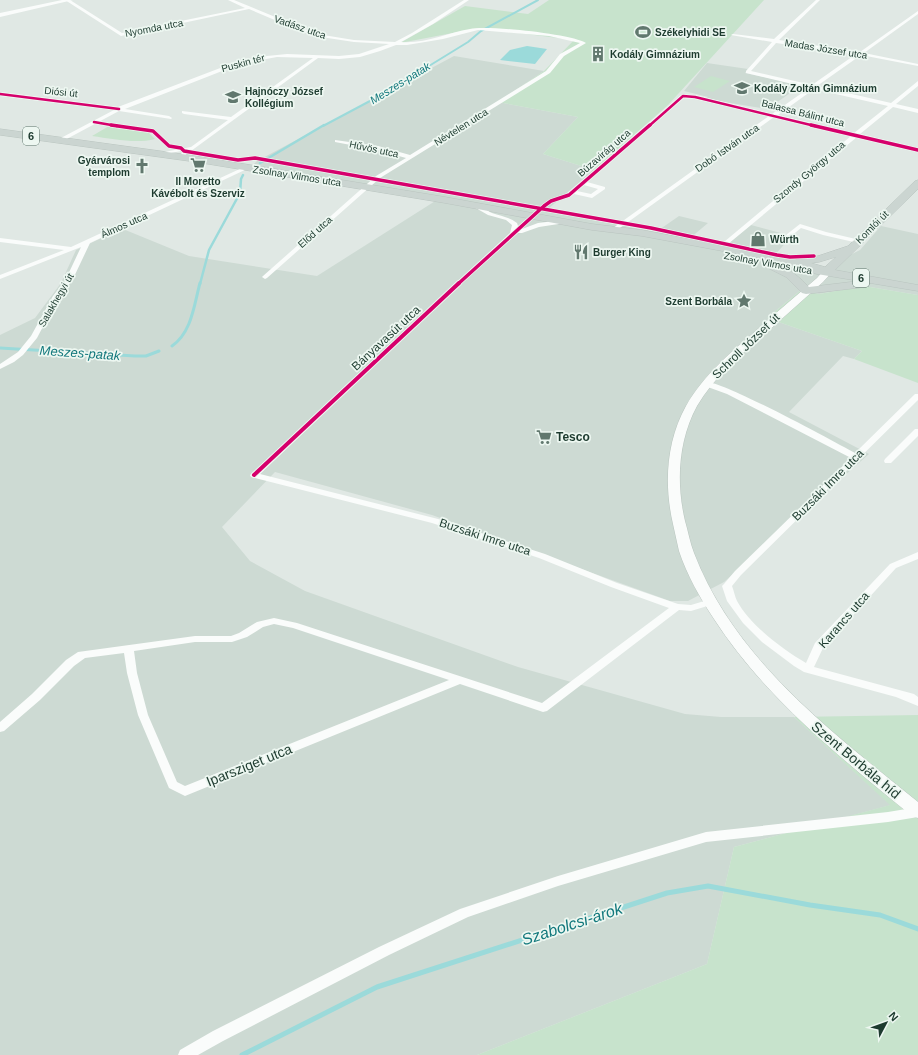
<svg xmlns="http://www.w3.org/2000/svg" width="918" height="1055" viewBox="0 0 918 1055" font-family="Helvetica,sans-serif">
<rect width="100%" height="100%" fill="#e0e8e4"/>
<path fill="#cddad3" d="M454,56L544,71L498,102L578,117L543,154L594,170L563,196L546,211L656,232L679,216L708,223L689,239L725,246L751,225L792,236L771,259L820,270L860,250L881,226L918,234V295L864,286L819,294L801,290L767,318L862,351L854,359L843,356L789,412L869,454L724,582L688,601H670L432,515L275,472L222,527L250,561L305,591L518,667L685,714L721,717H794L891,805L734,847L707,964L477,1055H0V335L35,318L61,283L76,250L108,235L123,229L189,256L317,276L440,198L251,167L257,161Z
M707,63L748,69L745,73L802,85L767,109L706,99L708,97L684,91Z"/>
<path fill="#c7e3cc" d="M549,0H764L668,105L594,170L543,154L578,117L498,102L544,71L574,40L479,28L400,43L465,6L528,14Z
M711,76L730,81L713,92L694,87Z
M109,126L147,131L155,139C136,144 113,139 92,136Z
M864,286L918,295V383L854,359L862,351L767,318L801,290L819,294Z
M918,715V1055H477L707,964L734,847L890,805L794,717Z"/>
<path fill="#9bdada" d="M527,46L547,49L535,64L500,60L510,50Z"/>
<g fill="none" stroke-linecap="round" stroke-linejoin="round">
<path stroke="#9bdada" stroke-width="2" d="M323,126L385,93L468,42L481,31L538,0"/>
<path stroke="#9bdada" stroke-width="2.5" d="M260,163L324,125
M200,284L209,250L240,193L241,179L243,175"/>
<path stroke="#9bdada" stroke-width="3" d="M172,346C192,332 194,305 200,283
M0,348L135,356H146L159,351"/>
<path stroke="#9bdada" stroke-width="5" d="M242,1055L377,987L667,893L708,886L810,905L880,915L918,929"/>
<defs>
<path id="secondary" d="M827,269L832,272L823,282C804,299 785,316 766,333C740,355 714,377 697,406C678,441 676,483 685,521C688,531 690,543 694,553C735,660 832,732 918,802V818L912,816C840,757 765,698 714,619C700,598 687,575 679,551C677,542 675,533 673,524C664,485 666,442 686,406C704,374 732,352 759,328C778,311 797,295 817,278L824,270Z"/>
<path id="primary" d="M0,129L196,156L445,197L592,224L642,230L799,260L800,258L818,256L848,246L915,181L918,180V189L835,270L918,285V291L870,283L869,286L865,287L806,294L802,293L786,277L764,266L762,264L764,262C779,258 799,277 809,287L859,281L817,274L813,273L811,270L776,261L642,236L592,230L445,203L196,162L0,135ZM836,257L825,267L811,263L819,262Z"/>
</defs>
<use href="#secondary" stroke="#b9c5bf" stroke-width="1"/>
<use href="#primary" stroke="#bac5c0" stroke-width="1"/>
<path fill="#fafcfb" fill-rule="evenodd" d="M65,0H70L122,33L245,8L228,0H234L307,30L323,35L354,40L395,42L412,33L464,0H469L433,24L401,42C425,44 447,33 470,29C488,25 571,34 586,43L564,56L550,73L380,178L267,278L265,279L262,277L263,276L376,176L406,158L377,150L335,142V140L378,146L410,155L546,71L560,54L580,43L549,36L478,30L443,39L407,45H396L380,51L360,57L339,59L318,58L180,159L177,157L186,150L156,156L153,154L191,147L228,120L184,114L182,113V111L231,117L313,58L277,57L240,64L125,109L169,116L172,118L171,119L119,111L61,142L58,140L59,139L114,110L0,96V92L118,107L236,62L267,56L287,54L339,56L359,54L389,44L354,42L321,37L303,32L249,9L121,36Z
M816,0H820L779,40L860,52L918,11V14L864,53L918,64V66L861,55L817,86L891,103L918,81V86L896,104L918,109V113L893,107L860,134L918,148V152L857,137L722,249H718V247L851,136L774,117L617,230H613V228L769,116L695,99L684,98L587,182L605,187V189L592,198L574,194C568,199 560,199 553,202C542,208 532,220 522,229L538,223L563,220L566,222L565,223L539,227L522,233H518L466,279L260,474L438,519L545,554L617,583L678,604L691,605L711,599L714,600L716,602L714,604L691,611L679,610L547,711L543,712L460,684L185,796L169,788L138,715L127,673L124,653L85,658L74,666L40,700L4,731L0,732V722L32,694L66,660L78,652L195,636H231L239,633L257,622L274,618L297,623L542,703L669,608L611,587L539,558L432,523L251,477L250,475L462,277L510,233L512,225L506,220L488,215L474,207V205C481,204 486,210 492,213C501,216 509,217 517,223L518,226L549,200L567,194L681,95H695L772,114L809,88L746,73V71L772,42L731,35L733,34L774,39ZM776,43L856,54L812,85L751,71ZM814,89L888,106L854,133L778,115ZM584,185L598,189L591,194L577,191ZM274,624L293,628L449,680L185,786L177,782L148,715L137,673L134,651L195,642H232L247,637L263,627Z
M244,167L249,168L90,243L72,281L59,296L37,338L23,355L14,362L0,369V364L18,352L31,336L53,296L65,281L81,247L0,279V275L64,250L0,242V238L71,247Z
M800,224L826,232L860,240L861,241L858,243L823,235L801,228L790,237H786V235Z
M705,382C720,379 834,442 855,453L915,394H918V400L741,575L732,586C734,591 735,597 737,601C750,625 782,649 806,663L815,643L890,564L918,552V559L896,568L823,648L814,667L914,694L918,697V706L896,697L804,672L794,666L762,642L743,623L727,601L722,586L724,584L735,571L851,458L727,394L705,386L704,384Z
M915,429H918V436L891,463H885L884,461L885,459Z
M918,807V817L888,822L706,842L558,886L468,917L389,955L223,1041L198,1055H178L180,1050L213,1031L379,947L460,909L558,876L706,832L888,812Z"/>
<path fill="#fafcfb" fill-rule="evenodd" d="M62,0H73L0,17V13Z"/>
<use href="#secondary" fill="#fafcfb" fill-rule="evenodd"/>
<use href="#primary" fill="#cbd5d1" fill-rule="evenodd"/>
<defs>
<path id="cycleway-far2" d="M0,94L119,109
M94,122L117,126
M649,126L683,96L695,97L815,126"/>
<path id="cycleway-far1" d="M111,125L153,131L169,146L181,148L184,151L238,160L255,158L651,228L777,255L790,257L814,256
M811,125L918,150
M458,284L544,206L551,201L569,195L650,125"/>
<path id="cycleway" d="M254,475L459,283"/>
</defs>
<use href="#cycleway-far2" stroke="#edf7f1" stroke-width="4"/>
<use href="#cycleway-far1" stroke="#edf7f1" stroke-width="5"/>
<use href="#cycleway" stroke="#edf7f1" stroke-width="6"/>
<use href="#cycleway-far2" stroke="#d6006c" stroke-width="2.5"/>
<use href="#cycleway-far1" stroke="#d6006c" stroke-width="3.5"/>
<use href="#cycleway" stroke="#d6006c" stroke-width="4"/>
</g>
<defs>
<symbol id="stadium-bare" viewBox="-9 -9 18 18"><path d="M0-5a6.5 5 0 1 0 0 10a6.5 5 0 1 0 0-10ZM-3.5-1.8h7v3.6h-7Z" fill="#61786e" stroke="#edf7f1" stroke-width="2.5" paint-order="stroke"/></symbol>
<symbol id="building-bare" viewBox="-9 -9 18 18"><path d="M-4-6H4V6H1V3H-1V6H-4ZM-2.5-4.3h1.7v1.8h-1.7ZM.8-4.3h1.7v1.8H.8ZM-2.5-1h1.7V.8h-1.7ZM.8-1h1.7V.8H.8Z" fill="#61786e" stroke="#edf7f1" stroke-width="2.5" paint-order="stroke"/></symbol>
<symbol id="school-bare" viewBox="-9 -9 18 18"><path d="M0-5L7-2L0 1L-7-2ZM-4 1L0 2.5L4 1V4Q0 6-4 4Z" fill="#61786e" stroke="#edf7f1" stroke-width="2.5" paint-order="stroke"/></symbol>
<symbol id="supermarket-bare" viewBox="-9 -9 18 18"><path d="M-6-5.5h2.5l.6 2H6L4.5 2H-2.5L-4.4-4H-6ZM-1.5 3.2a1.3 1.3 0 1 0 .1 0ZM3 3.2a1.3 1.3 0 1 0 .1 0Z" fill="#61786e" stroke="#edf7f1" stroke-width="2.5" paint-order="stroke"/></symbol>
<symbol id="church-bare" viewBox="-9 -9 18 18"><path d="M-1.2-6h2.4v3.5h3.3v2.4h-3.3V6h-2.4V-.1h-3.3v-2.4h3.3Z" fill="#61786e" stroke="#edf7f1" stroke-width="2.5" paint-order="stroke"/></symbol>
<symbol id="shop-bare" viewBox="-9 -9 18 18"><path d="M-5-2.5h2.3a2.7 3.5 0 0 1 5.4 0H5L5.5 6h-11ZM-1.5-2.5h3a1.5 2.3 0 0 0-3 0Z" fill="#61786e" stroke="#edf7f1" stroke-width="2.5" paint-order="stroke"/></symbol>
<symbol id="restaurant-bare" viewBox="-9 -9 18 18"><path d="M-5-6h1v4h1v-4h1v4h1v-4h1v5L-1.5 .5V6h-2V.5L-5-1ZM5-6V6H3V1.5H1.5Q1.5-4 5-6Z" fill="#61786e" stroke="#edf7f1" stroke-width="2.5" paint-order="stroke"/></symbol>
<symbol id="sight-bare" viewBox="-9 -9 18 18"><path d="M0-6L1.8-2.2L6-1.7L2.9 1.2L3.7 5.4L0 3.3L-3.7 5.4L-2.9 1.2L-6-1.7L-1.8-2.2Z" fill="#61786e" stroke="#edf7f1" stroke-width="2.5" paint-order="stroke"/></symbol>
</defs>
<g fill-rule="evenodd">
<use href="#stadium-bare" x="632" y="21" width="22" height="22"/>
<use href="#building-bare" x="587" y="43" width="22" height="22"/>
<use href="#school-bare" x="731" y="77" width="22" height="22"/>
<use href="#school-bare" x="222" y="86" width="22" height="22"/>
<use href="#supermarket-bare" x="187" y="154" width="22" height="22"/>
<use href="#church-bare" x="131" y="155" width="22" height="22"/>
<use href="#shop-bare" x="747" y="228" width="22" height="22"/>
<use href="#restaurant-bare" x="570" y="241" width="22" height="22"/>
<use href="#sight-bare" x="733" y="290" width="22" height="22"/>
<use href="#supermarket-bare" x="533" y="426" width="22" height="22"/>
</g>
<g text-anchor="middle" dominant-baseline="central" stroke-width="3.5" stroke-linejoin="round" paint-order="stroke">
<g font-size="10" fill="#1d3b2f" stroke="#edf7f1">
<text transform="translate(300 27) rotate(19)">Vadász utca</text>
<text transform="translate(154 28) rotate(-11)">Nyomda utca</text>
<text transform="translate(826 49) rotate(9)">Madas József utca</text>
<text transform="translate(243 63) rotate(-15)">Puskin tér</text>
<text transform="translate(61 92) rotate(6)">Diósi út</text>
<text transform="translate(803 113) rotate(14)">Balassa Bálint utca</text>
<text transform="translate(461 127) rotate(-32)">Névtelen utca</text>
<text transform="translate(727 148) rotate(-35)">Dobó István utca</text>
<text transform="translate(374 149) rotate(12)">Hűvös utca</text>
<text transform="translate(604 153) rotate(-41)">Búzavirág utca</text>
<text transform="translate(809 172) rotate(-40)">Szondy György utca</text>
<text transform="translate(297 176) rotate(9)">Zsolnay Vilmos utca</text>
<text transform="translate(124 225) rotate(-24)">Álmos utca</text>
<text transform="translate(872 227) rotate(-45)">Komlói út</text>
<text transform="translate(315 232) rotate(-42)">Előd utca</text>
<text transform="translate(768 263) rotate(10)">Zsolnay Vilmos utca</text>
<text transform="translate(56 300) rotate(-60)">Salakhegyi út</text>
</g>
<g font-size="10" font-weight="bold" fill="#1d3b2f" stroke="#edf7f1" text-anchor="start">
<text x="655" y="32">Székelyhidi SE</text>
<text x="610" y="54">Kodály Gimnázium</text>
<text x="754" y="88">Kodály Zoltán Gimnázium</text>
<text x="245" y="91">Hajnóczy József<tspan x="245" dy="12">Kollégium</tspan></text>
<text x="130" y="160" text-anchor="end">Gyárvárosi<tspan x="130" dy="12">templom</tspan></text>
<text x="198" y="181" text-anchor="middle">Il Moretto<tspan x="198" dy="12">Kávébolt és Szerviz</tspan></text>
<text x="770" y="239">Würth</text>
<text x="593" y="252">Burger King</text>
<text x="732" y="301" text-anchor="end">Szent Borbála</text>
</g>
<g font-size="11" font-style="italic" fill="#12787c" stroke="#edf7f1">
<text transform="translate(400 83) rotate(-32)">Meszes-patak</text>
</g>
<g fill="#edf7f1" stroke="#5b7369" stroke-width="1">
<rect x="23" y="127" width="16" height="18" rx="3"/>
<rect x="853" y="269" width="16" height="18" rx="3"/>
</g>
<g font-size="11" font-weight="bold" fill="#1d3b2f">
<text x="31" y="136">6</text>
<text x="861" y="278">6</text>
</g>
<g font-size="12" fill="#1d3b2f" stroke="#edf7f1">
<text transform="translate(386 338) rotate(-43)">Bányavasút utca</text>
<text transform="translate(746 346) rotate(-44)">Schroll József út</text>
<text transform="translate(828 485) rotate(-45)">Buzsáki Imre utca</text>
<text transform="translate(485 537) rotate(18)">Buzsáki Imre utca</text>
<text transform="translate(844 620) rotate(-49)">Karancs utca</text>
</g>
<g font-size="12" font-weight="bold" fill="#1d3b2f" stroke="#edf7f1" text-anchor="start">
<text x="556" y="437">Tesco</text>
</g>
<g font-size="13" font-style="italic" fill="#12787c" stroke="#edf7f1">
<text transform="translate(80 353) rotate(4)">Meszes-patak</text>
</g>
<g font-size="14" fill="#1d3b2f" stroke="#edf7f1">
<text transform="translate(856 760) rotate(40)">Szent Borbála híd</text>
<text transform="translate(249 765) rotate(-22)">Iparsziget utca</text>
</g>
<g font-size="16" font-style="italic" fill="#12787c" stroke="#edf7f1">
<text transform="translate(572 924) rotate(-18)">Szabolcsi-árok</text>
</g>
</g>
<g transform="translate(886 1023) rotate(49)" stroke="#edf7f1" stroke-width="3" paint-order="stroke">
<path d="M0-3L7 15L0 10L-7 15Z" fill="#1d3b2f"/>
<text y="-6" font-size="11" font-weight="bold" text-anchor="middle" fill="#1d3b2f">N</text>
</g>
</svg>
